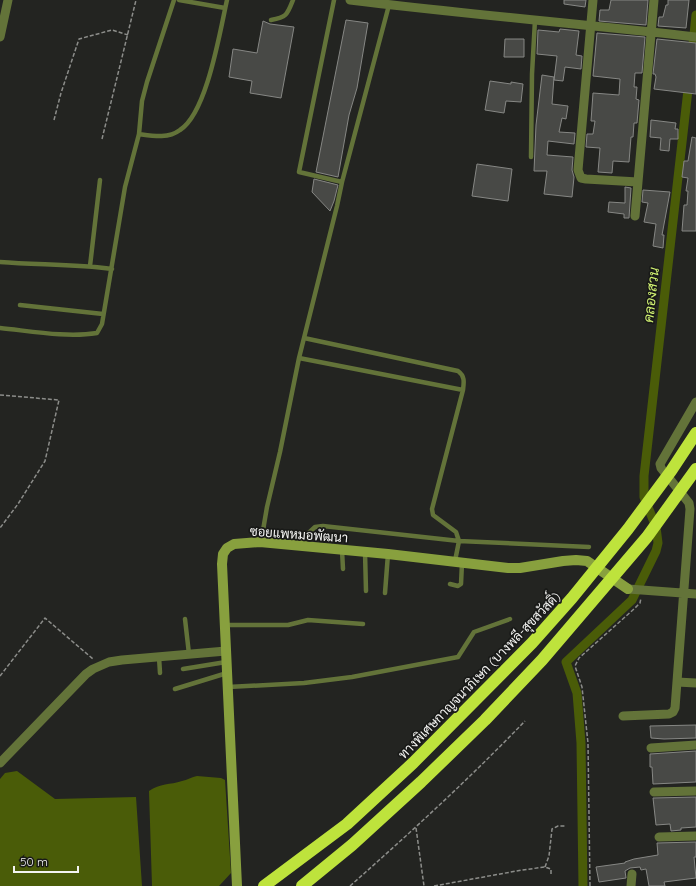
<svg xmlns="http://www.w3.org/2000/svg" width="696" height="886" viewBox="0 0 696 886" font-family="Quicksand,Sarabun,sans-serif">
<rect width="100%" height="100%" fill="#232421"/>
<path fill="#4a5c08" d="M17,771L55,799L136,797L142,886H0V779L5,773Z
M197,776L221,778L225,780L231,873L219,886H152L149,791C160,783 170,785 182,781C187,780 192,777 197,776Z"/>
<g fill="none" stroke-linecap="round" stroke-linejoin="round">
<path stroke="#4a5c08" stroke-width="9" d="M692,54L696,15
M583,886L581,743L577,693L566,662L632,600L656,551L658,543L656,527L644,497V476L689,81"/>
</g>
<path fill="#484946" stroke="#868784" d="M564,0H586L585,7L564,4Z
M611,0H648L646,25L599,21L600,10H609Z
M668,0H689L686,28L658,26L659,17H663L666,5H668Z
M346,20L368,23L357,88L349,115L338,177L316,172Z
M263,21L270,24L294,27L281,98L250,93L252,81L229,77L233,49L257,53Z
M560,29L579,31L576,55L582,56L581,69L565,67L563,81L554,80L557,56L537,54L538,30L559,32Z
M597,33L645,37L642,73H635L634,87H637L636,99L639,100L637,123H634L633,137H631L629,162L613,161L612,173L598,172L600,148L586,147L587,134H593L595,121H591L593,93L619,95L620,79L593,76Z
M505,39H524V57H504Z
M657,39L696,43V94L654,89L656,77L655,74H653Z
M542,75L554,77L552,104L568,106L566,119L562,118L559,132L575,133L574,144L548,141L547,155L573,157L572,170L574,177L572,197L544,194L547,171H534L536,125Z
M490,81L511,84V82L523,84L521,102L506,101L504,113L485,110Z
M651,120L676,123L675,129H678V139H670L669,151L660,150L661,138L650,137Z
M692,137L696,138V231H682L684,205H687L688,191H686L688,178L682,177L684,161H688Z
M477,164L512,169L508,201L472,196Z
M314,179L338,185L334,201L330,211L312,192Z
M625,187L631,188L629,218H624V214L608,212L609,202L625,203Z
M643,190L670,192L662,235H664L663,248L653,246L656,224L644,222L648,203L642,202Z
M696,725V738L664,739L651,738L650,726Z
M696,751V782L653,784L652,767H650V754Z
M696,797V827L681,828V830L671,831L670,824L656,825L653,798Z
M696,842V857H694L696,878L664,882L665,886H649L646,869L641,870L640,867L630,868L625,871L626,878L599,882L596,867L625,863V862L634,859L658,855L657,843Z"/>
<g fill="none" stroke-linecap="round" stroke-linejoin="round">
<path stroke="#8c8d8a" stroke-width="1.5" stroke-dasharray="4 2" stroke-linecap="butt" d="M54,120L61,93L79,39L112,30L128,35
M102,139L136,0
M0,395L59,400L45,461L18,504L0,528
M0,676L45,618L93,659
M416,828L424,886
M545,867L549,856L552,829L558,826H565
M350,886C410,833 469,779 525,721
M434,886L522,870L545,867L551,869V874
M590,886L588,743L582,687L575,666L579,658L634,609L640,603L641,598"/>
<path stroke="#637339" stroke-width="4.5" d="M179,0L225,8
M334,0L299,172L342,182
M271,20C287,17 287,15 293,0
M139,134L142,101L147,82L174,0
M531,157L532,74L535,20
M0,262C37,265 75,264 112,269
M90,266L100,180
M20,305L103,314
M0,328C30,331 67,338 97,333L102,324L125,187L139,134C153,136 168,139 180,130C207,113 220,31 227,0
M304,338L458,371C465,376 464,382 463,390L432,509L433,515L456,532L459,541L455,561
M299,358L463,390
M261,542L267,507L280,452L299,358L337,206L342,182L389,5
M297,544L315,527L323,526L459,541L589,547
M342,550L343,569
M365,552L366,591
M450,584L458,586L461,584L462,563
M385,593L388,554
M185,619L189,654
M225,625H288L308,620L363,624
M159,657L160,673
M183,669L226,662
M228,687L304,683L352,677L458,657L474,632L510,619
M175,689L227,673"/>
<path stroke="#637339" stroke-width="9" d="M350,0C465,14 581,24 696,37
M593,0L578,170L581,178L586,179L638,182
M0,37L8,0
M635,216L654,0
M628,589L696,594
M677,682L696,683
M623,716L669,714L673,712L675,708L690,509L689,503L661,468L660,464L696,402
M651,748L696,745
M0,763L86,674L93,669L109,662L122,660L226,651
M654,792L696,791
M659,837L696,836
M631,886L632,874"/>
<path stroke="#88a03e" stroke-width="10" d="M237,886L222,564L223,554L227,548L234,544L260,542L388,554L508,568H520L563,561L576,560L587,561L628,589"/>
<path stroke="#bee33c" stroke-width="12" d="M264,886L347,824L413,763L532,643L572,598L628,529L671,471L696,433
M302,886L352,845L421,782L485,720L542,660L647,537L696,469"/>
</g>
<g text-anchor="middle" dominant-baseline="central" stroke-width="3.5" stroke-linejoin="round" paint-order="stroke">
<g font-size="13" fill="#f4f4f2" stroke="#191a18">
<text transform="translate(299 534) rotate(4)">ซอยแพหมอพัฒนา</text>
<text transform="translate(479 675) rotate(-46)">ทางพิเศษกาญจนาภิเษก (บางพลี-สุขสวัสดิ์)</text>
</g>
<g font-size="14" font-style="italic" fill="#d1f272" stroke="#191a18">
<text transform="translate(651 295) rotate(-84)">คลองสวน</text>
</g>
</g>
<path d="M14 866v6h64v-6" fill="none" stroke="#f4f4f2" stroke-width="2"/>
<text x="20" y="866" font-size="12" fill="#f4f4f2" stroke="#191a18" stroke-width="3" paint-order="stroke">50 m</text>
</svg>
